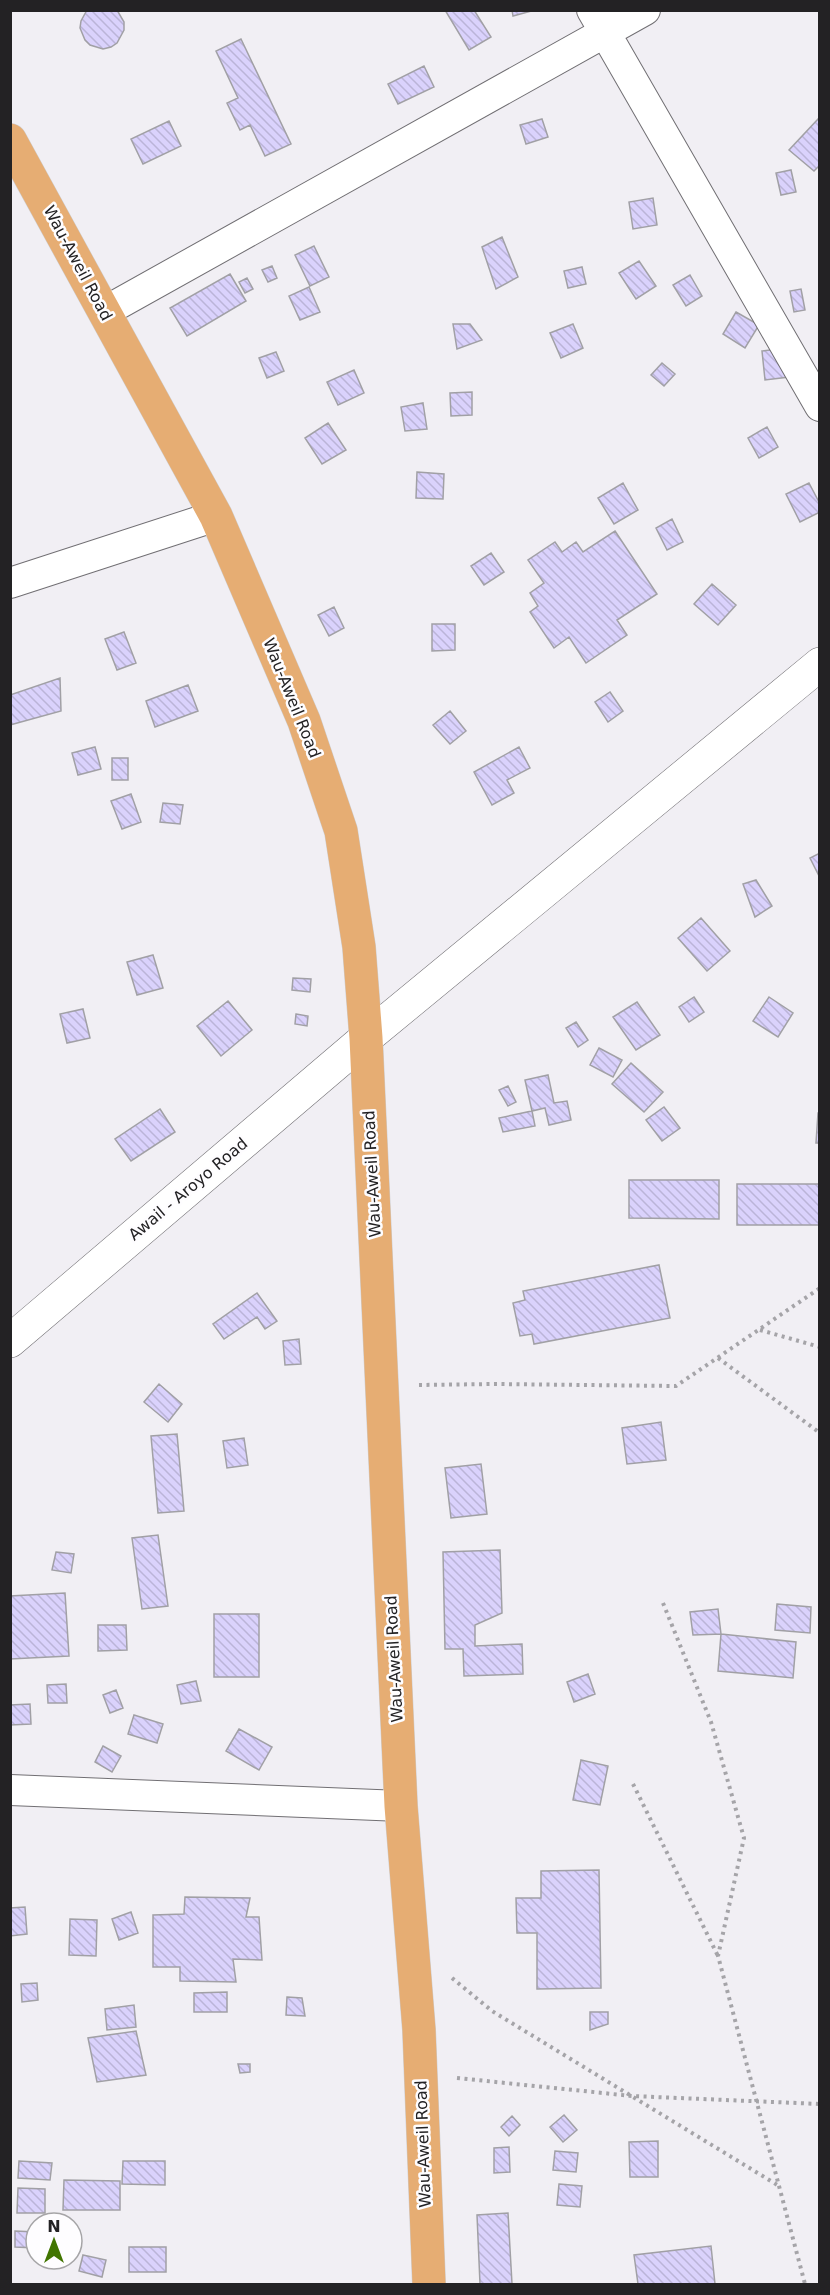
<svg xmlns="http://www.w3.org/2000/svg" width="830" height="2295" viewBox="0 0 830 2295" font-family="'DejaVu Sans',sans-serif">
<defs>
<pattern id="building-back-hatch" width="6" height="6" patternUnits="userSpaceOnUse" patternTransform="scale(1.5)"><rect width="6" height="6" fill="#dad2fc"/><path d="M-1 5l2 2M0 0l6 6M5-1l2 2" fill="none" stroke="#bbb4d8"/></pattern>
</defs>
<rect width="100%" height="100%" fill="#f1eff4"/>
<path fill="url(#building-back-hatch)" stroke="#a1a0a5" stroke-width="1.5" d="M87,10H117L124,22V30L117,43L111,47L103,49L90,45L85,40L80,28L81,21Z
M445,10H474L491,37L469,50Z
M512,10H535L513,16Z
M241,39L291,144L265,156L250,125L240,130L227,103L238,98L216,51Z
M424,66L434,87L398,104L388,84Z
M820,117V165L814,171L789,150Z
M542,119L548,137L526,144L520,125Z
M169,121L181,146L143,164L131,139Z
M791,170L796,192L781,195L776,173Z
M653,198L657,225L633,229L629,202Z
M502,237L518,277L496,289L482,247Z
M314,246L329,277L310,286L295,255Z
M639,261L656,286L636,299L619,273Z
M272,266L277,278L268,282L262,270Z
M582,267L586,284L568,288L564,271Z
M230,274L246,301L187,336L170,308Z
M690,275L702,296L686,306L673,285Z
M247,278L253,289L245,293L239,282Z
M309,287L320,312L300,320L289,296Z
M801,289L805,310L794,312L790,291Z
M736,312L759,325L745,348L723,334Z
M453,324H470L482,340L457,349Z
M573,324L583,348L561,358L550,333Z
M786,348L789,377L765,380L762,351Z
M276,352L284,371L267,378L259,358Z
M662,363L675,374L664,386L651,375Z
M354,370L364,393L338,405L327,382Z
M472,392V415L451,416L450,393Z
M423,403L427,429L405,431L401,407Z
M328,423L346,450L322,464L305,438Z
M767,427L778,447L759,458L748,438Z
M417,472L444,474L443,499L416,498Z
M623,483L638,510L614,524L598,498Z
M809,483L820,504V512L800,522L786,494Z
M672,519L683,542L667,550L656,528Z
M615,531L657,594L617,620L627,635L586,663L569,637L554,648L530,612L538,606L530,593L544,583L528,560L555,542L562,552L576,542L583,552Z
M491,553L504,572L484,585L471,566Z
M712,584L736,605L718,625L694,604Z
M334,607L344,628L329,636L318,615Z
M432,624H455V650L432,651Z
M124,632L136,663L117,670L105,639Z
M60,678L61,711L10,725V695Z
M188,685L198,711L155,727L146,701Z
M610,692L623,711L608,722L595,702Z
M450,711L466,731L450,744L433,725Z
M95,747L101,769L78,775L72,753Z
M519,747L530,768L507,780L514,793L492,805L474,772Z
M112,758H128V780H112Z
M131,794L141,822L122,829L111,801Z
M163,803L183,805L180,824L160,822Z
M820,853V878L810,858Z
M756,880L772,906L755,917L743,884Z
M701,918L730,951L707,971L678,938Z
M153,955L163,988L137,995L127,962Z
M293,978L311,979L310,992L292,990Z
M694,997L704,1012L689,1022L679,1007Z
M769,997L793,1013L778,1037L753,1021Z
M228,1001L252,1030L221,1056L197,1026Z
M637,1002L660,1035L636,1050L613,1017Z
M83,1009L90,1038L67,1043L60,1014Z
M296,1014L308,1016L307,1026L295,1024Z
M576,1022L588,1040L578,1047L566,1028Z
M599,1048L622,1060L613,1077L590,1065Z
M631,1063L663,1092L644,1112L612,1084Z
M548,1075L554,1103L567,1101L571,1120L549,1125L545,1108L532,1111L525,1080Z
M508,1086L516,1102L508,1106L499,1090Z
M664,1107L680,1128L662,1141L646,1120Z
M160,1109L175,1132L131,1161L115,1139Z
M532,1111L535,1126L503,1132L499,1118Z
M818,1113H820V1143H816Z
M629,1180H719V1219L629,1218Z
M737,1184H820V1225H737Z
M659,1265L670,1318L534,1344L532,1334L520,1336L513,1303L525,1300L523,1291Z
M257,1293L277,1321L265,1329L257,1317L224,1339L213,1324Z
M299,1339L301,1364L285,1365L283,1341Z
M159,1384L182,1404L168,1422L144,1402Z
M661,1422L666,1460L627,1464L622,1428Z
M177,1434L184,1511L158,1513L151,1436Z
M244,1438L248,1465L227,1468L223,1441Z
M481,1464L487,1514L451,1518L445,1468Z
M158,1535L168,1606L142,1609L132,1538Z
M500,1550L502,1613L475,1625V1646L522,1644L523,1674L464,1676L463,1649H445L443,1552Z
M56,1552L74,1554L71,1573L52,1570Z
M65,1593L69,1656L10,1659V1596Z
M777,1604L811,1607L810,1633L775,1630Z
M718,1609L721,1634L693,1635L690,1612Z
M214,1614H259V1677H214Z
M98,1625H126L127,1650L98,1651Z
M721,1634L796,1642L793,1678L718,1671Z
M588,1674L595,1694L574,1702L567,1682Z
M196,1681L201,1701L181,1704L177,1685Z
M66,1684L67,1703H48L47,1685Z
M116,1690L123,1708L110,1713L103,1695Z
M30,1704L31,1724L10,1725V1705Z
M134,1715L163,1724L157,1743L128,1734Z
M239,1729L272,1747L259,1770L226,1751Z
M103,1746L121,1756L112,1772L95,1762Z
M581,1760L608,1766L600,1805L573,1800Z
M599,1870L601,1988L537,1989V1933H517L516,1898H541V1871Z
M185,1897L250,1898L246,1917H259L262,1960L233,1959L236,1982L180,1981V1967H153V1915L184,1914Z
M25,1907L27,1934L10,1936V1908Z
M131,1912L138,1933L119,1940L112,1919Z
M70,1919L97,1920L96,1956L69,1955Z
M37,1983L38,2000L22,2002L21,1984Z
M227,1992V2012H194V1993Z
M287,1997L302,1998L305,2016L286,2015Z
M134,2005L136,2027L107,2030L105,2009Z
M590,2012H608V2024L590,2030Z
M136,2031L146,2075L97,2082L88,2038Z
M238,2064H250V2072L240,2073Z
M564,2115L577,2130L563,2142L550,2127Z
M512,2116L520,2125L509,2136L501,2127Z
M658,2141V2177H630L629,2142Z
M509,2147L510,2172L494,2173V2148Z
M555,2151L578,2153L576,2172L553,2170Z
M19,2161L52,2163L50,2180L18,2178Z
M123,2161H165V2185L122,2184Z
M64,2180L120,2181V2210H63Z
M559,2184L582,2186L580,2207L557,2205Z
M18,2188L45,2189V2213H17Z
M508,2213L512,2284H480L477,2215Z
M15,2231L36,2232V2248L15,2247Z
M711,2246L715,2284H638L634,2255Z
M129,2247H166V2272H129Z
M83,2255L106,2260L102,2277L79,2271Z"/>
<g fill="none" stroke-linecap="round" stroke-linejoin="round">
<defs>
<path id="minor" d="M592,10L820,406
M104,312L645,10
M10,583L216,516
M10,1790L401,1806"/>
<path id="tertiary" d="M10,1341L366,1038L820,664"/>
<path id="primary" d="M10,140L216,516L304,721L341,831L359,947L366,1038L401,1806L419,2030L429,2284"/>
</defs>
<use href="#minor" stroke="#716f73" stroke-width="32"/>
<use href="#tertiary" stroke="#716f73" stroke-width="34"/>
<use href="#primary" stroke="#cfcecf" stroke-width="34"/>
<path stroke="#a5a4a8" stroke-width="4" stroke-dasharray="3 4.5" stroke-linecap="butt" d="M760,1330L820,1347
M718,1358L820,1433
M419,1385L494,1384L676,1386L820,1288
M663,1603L711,1722L744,1838L718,1956L805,2284
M633,1784L718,1956
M452,1978L492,2011L779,2186
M457,2078L632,2096L820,2104"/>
<use href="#minor" stroke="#fff" stroke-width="30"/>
<use href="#tertiary" stroke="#fff" stroke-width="33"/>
<use href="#primary" stroke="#e6ad73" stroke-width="33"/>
</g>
<g text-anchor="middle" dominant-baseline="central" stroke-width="5" stroke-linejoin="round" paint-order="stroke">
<g font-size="16" fill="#232224" stroke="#fefdff">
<text transform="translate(78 263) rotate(62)">Wau-Aweil Road</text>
<text transform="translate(292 698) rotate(68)">Wau-Aweil Road</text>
<text transform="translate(372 1174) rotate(-93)">Wau-Aweil Road</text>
<text transform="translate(188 1189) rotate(-40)">Awail - Aroyo Road</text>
<text transform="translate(394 1659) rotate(-93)">Wau-Aweil Road</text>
<text transform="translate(423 2144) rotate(-92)">Wau-Aweil Road</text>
</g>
</g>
<rect width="830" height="2295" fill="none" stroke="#232224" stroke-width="24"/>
<g transform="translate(54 2241)"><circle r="28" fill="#fefdff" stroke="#a6a5a7" stroke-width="1.5"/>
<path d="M0-4.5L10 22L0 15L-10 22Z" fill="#417501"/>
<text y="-9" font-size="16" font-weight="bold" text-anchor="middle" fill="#232224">N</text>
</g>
</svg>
